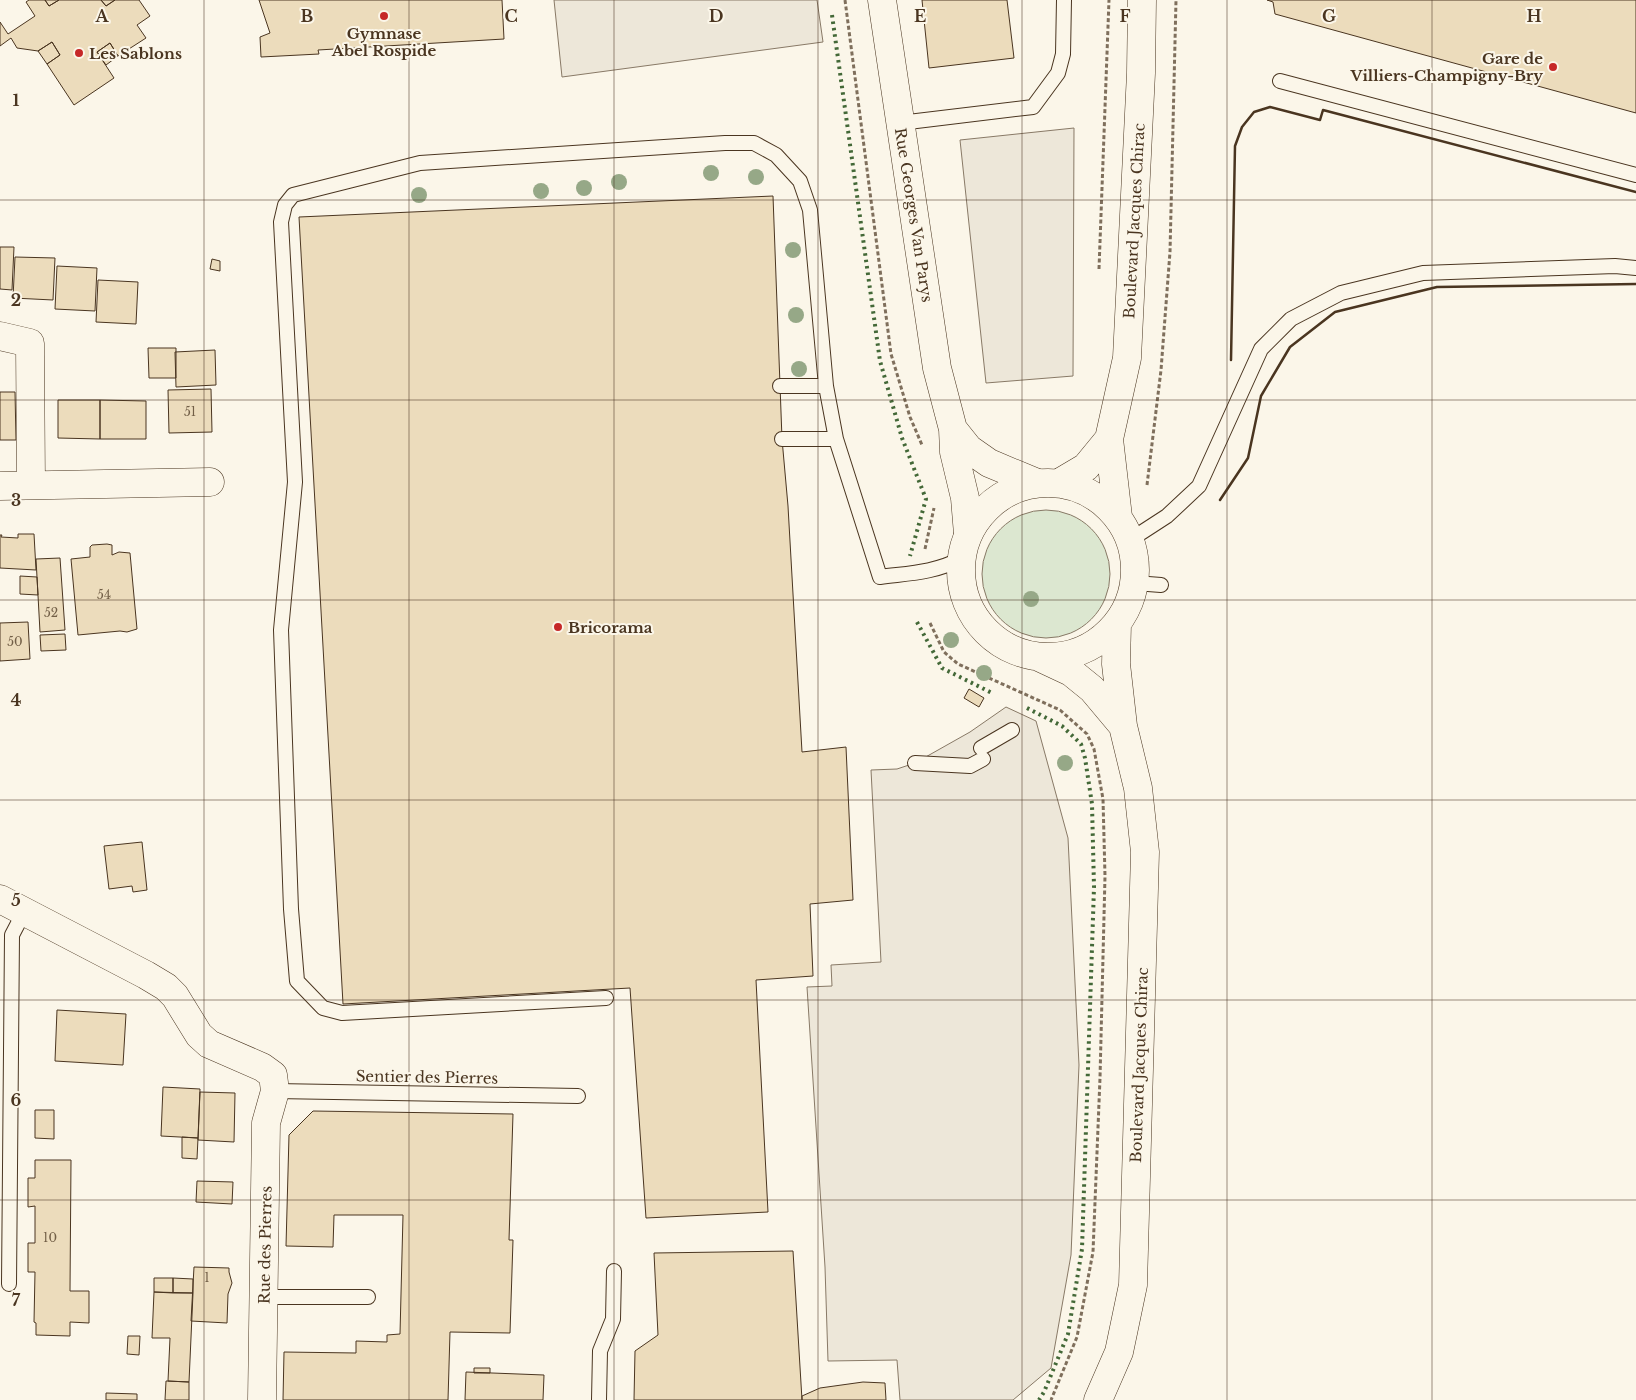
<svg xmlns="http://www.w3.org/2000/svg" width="1636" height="1400" viewBox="0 0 1636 1400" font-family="'Libre Baskerville',serif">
<rect width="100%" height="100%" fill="#fbf6e9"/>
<path fill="#dce7d0" stroke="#887966" d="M982 574a64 64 0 1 1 128 0a64 64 0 1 1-128 0Z"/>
<path fill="#ede7d9" stroke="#887966" d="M554,0H817L823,42L562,77Z
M1074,128L1073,376L986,383L960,140Z
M1006,707L1036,721L1068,838L1079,1065L1071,1255L1051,1368L1013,1400H900L897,1360L828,1361L825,1267L807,987L832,986L831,965L881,962L871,770L897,769L915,763L970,732Z"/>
<path fill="#ecdcbc" stroke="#4a3520" d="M29,0H45L49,6L59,0H101L106,6L115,0H139L150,16L137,25L146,38L118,56L110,43L97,52L114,78L74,105L47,64L60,55L52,42L38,51L17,48L11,38L0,46V22L8,34L35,16L26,2Z
M45,0H59L49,6Z
M101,0H115L106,6Z
M259,0H502L504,39L318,50L319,54L261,57L260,37L270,33Z
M922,0H1007L1014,58L929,68Z
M1267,0H1636V113L1275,14L1273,2Z
M52,42L60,55L47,64L38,51Z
M110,43L118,56L106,65L97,52Z
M773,196L782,439L788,506L802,752L846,747L853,900L810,904L813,976L756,980L768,1212L646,1218L630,988L343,1004L299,217Z
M0,247H14L12,290L0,289Z
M15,257L55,258L53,300L13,298Z
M212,259L220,261V271L210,269Z
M57,266L97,268L95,311L55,309Z
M98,280L138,282L136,324L96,322Z
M148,348H176V378H149Z
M215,350L216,385L176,387L175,352Z
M211,389L212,432L169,433L168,390Z
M0,392H15L16,440H0Z
M58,400H100V439L58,438Z
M100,400L146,401V439H100Z
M18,534H34L36,570L0,568V535H2L1,537L18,538Z
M107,544L112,545V555L119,552L130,553L137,629L127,632L120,631L78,635L71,559L90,557V547L92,545Z
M60,558L65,630L40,632L36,559Z
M20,576L37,577L38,595L20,594Z
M28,622L30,659L0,661V623Z
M65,634L66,650L41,651L40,635Z
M969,689L984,698L979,707L964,698Z
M142,842L147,890L133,892L132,886L109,889L104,846Z
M57,1010L126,1014L123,1065L55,1061Z
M163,1087L200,1089L198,1138L161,1136Z
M200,1092L235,1093L234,1142L198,1140Z
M35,1110H54V1139L35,1138Z
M313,1111L513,1114L509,1240H513L510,1333L450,1332L448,1400H283L284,1352L356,1353V1341L387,1342V1335L400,1334L403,1215H334L333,1247L286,1246L289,1135Z
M182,1137L198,1138L197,1159L182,1158Z
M35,1160H71L70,1291H89V1323L70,1322V1336L36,1335V1323L34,1322L35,1272H28V1243H35V1206L28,1207V1178H35Z
M197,1181L233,1182L232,1204L196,1202Z
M793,1251L802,1400H634L635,1351L658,1335L654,1253Z
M194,1267L229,1268V1272L232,1283L228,1294L227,1323L191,1321Z
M154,1278H173V1293L154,1292Z
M173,1278L193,1279V1293H173Z
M154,1292L193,1293L189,1382L168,1381L170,1338H152Z
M128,1336H140L139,1355L127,1354Z
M474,1368H490V1373H474Z
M466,1372L544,1375L543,1400H465Z
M166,1381L189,1382V1400H165Z
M863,1382L885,1383L886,1400H802V1396L820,1388Z
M106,1393L137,1394V1400H106Z"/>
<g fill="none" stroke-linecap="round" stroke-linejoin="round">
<defs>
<path id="service" d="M1280,81L1636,175
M900,123L1033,107L1058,73L1063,54L1064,0
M780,386H826
M782,439H836
M1130,540L1167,516L1199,486L1261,349L1291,319L1341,293L1423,273L1615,266L1636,268
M1135,583L1161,585
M981,748L1012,730
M915,763L970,766L983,759
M606,998L342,1013L323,1008L297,981L291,909L281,630L295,482L281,222L285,205L293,195L420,163L725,143H754L776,155L800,181L810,210L826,386L836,439L880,577C910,573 933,573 961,559
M275,1091L578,1096
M9,1284L12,935L24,912
M264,1297H368
M599,1400L600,1351L613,1319L614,1271"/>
<path id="minor" d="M882,0L937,368L953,429L954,452L965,498L968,534
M0,336L30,343L31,485
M953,429L969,449L989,463L1037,483
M0,486L210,482
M0,899L146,975L166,987L175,996L199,1035L209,1044L262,1067L273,1075L275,1091L266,1123L262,1400"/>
<path id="secondary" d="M961 570a87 87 0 1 1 174 0a87 87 0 1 1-174 0Z
M1059,483L1086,467L1109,439
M1118,517L1109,439L1127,358L1141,73L1142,0
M1039,657L1071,672L1092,689L1123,726
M1098,1400L1119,1352L1133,1285L1145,852L1138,788L1123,726L1116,664L1117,624"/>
</defs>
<use href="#service" stroke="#4a3520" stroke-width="16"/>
<use href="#minor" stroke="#4a3520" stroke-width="29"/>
<use href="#secondary" stroke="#4a3520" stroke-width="29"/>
<path stroke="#7f6f5c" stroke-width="3" stroke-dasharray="4 2.5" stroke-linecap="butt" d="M845,0L891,354L910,417L922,445
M1099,269L1109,0
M1147,485L1161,370L1170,252L1176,0
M925,549L934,508
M930,623L944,652L958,664L1060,710L1087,734L1094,749L1103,799L1105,876L1100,1078L1093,1252L1077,1337L1051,1400"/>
<use href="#service" stroke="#fbf6e9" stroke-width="14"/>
<use href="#minor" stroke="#fbf6e9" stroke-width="28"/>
<use href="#secondary" stroke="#fbf6e9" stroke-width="28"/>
<path stroke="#436837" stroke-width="4" stroke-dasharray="2.5 4" stroke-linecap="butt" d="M832,15L880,361L902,438L926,499L910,556
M917,622L942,668L992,693
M1027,708L1062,726L1081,744L1085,758L1092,804L1094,887L1082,1249L1068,1334L1044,1392L1039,1400"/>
<path stroke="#4a3520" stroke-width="2.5" d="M1231,360L1235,146L1242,127L1254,112L1270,107L1320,120L1323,110L1636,192
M1220,500L1248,458L1261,396L1290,347L1335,312L1437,287L1636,284"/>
</g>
<g fill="#96a887">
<circle cx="711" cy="173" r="8"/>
<circle cx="756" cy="177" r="8"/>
<circle cx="619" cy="182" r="8"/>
<circle cx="584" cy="188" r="8"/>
<circle cx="541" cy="191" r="8"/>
<circle cx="419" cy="195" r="8"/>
<circle cx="793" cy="250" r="8"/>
<circle cx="796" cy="315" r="8"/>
<circle cx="799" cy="369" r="8"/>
<circle cx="1031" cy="599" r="8"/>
<circle cx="951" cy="640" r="8"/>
<circle cx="984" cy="673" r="8"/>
<circle cx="1065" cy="763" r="8"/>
</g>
<path fill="none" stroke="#4a3520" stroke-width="1" stroke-opacity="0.55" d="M204,0V1400M409,0V1400M614,0V1400M818,0V1400M1022,0V1400M1227,0V1400M1432,0V1400M0,200H1636M0,400H1636M0,600H1636M0,800H1636M0,1000H1636M0,1200H1636"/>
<g fill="#c62828" stroke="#fbf6e9" stroke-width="2">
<circle cx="384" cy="16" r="5"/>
<circle cx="79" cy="53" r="5"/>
<circle cx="1553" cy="67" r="5"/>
<circle cx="558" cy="627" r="5"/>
</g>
<g text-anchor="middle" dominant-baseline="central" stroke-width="4" stroke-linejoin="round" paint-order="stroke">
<g font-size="12" fill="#725f47">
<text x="190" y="411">51</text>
<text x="104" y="594">54</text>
<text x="51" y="612">52</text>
<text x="15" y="641">50</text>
<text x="50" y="1237">10</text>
<text x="207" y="1277">1</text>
</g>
<g font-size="15" font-weight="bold" fill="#4a3520" stroke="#fbf6e9" text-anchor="start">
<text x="384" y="33" text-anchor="middle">Gymnase<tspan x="384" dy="17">Abel Rospide</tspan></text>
<text x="89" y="53">Les Sablons</text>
<text x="1543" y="58" text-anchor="end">Gare de<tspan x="1543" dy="17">Villiers-Champigny-Bry</tspan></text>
<text x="568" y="627">Bricorama</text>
</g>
<g font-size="15" fill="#4a3520" stroke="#fbf6e9">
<text transform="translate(914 215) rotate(81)">Rue Georges Van Parys</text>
<text transform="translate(1134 221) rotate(-87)">Boulevard Jacques Chirac</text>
<text transform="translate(1139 1065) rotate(-88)">Boulevard Jacques Chirac</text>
<text transform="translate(427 1077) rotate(1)">Sentier des Pierres</text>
<text transform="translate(265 1245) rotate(-89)">Rue des Pierres</text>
</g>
</g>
<g font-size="16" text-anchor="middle" font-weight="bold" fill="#4a3520" stroke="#fbf6e9" stroke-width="4" stroke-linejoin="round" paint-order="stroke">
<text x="102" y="22">A</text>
<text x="307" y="22">B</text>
<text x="511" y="22">C</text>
<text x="716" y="22">D</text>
<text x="920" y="22">E</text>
<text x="1125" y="22">F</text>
<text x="1329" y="22">G</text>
<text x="1534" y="22">H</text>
<text x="16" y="106">1</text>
<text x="16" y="306">2</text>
<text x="16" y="506">3</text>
<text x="16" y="706">4</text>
<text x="16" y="906">5</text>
<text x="16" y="1106">6</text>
<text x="16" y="1306">7</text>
</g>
</svg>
